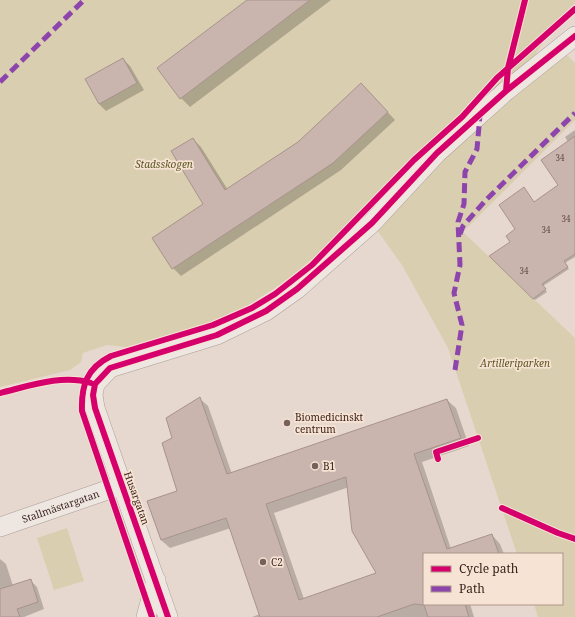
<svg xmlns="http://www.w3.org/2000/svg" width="575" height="617" viewBox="0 0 575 617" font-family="'Noto Serif',serif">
<rect width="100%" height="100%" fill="#e6d8ce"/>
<path fill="#d9ceaf" d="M0,0H575V3L559,19L528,65L393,184L335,240L286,281L242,309L217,321L126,347L107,345L83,353L81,362L70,370L0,387Z
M560,48L575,63V120L463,232L575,338V617H538L534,604H562V554H517L448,348L402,265L372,223Z
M67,528L84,581L54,590L37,538Z"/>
<path fill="#0003" fill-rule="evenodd" d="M249,0H331L190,107L181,98Z
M123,59L130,66L144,90L106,111L99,104Z
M369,92L395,120L341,170L181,276L173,268L205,205L193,139L201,147L228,190L299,142Z
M575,130V257L565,263L569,269L543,286L547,292L535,300L491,256L512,242L517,229L534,203L559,185L568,142L565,137Z
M199,398L208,406L232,474L447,400L456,408L469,446L422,462L451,549L492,535L500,544L504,554H424V604H470L474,617H252L260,614L231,528L170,548L161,540L148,502L178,492L173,438ZM349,487L378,574L304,599L274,513Z
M0,559L6,564L13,586L30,580L37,587L44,609L24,617H0Z"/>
<path fill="#cab5ae" stroke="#a7938d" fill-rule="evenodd" d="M247,0H310L180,99L157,68Z
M123,58L137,83L99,104L85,79Z
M361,83L388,112L333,163L172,269L152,238L203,204L171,151L193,138L225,190L298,142Z
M575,136V254L564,261L568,267L542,284L546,289L533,299L489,256L510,242L506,236L515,229L499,205L524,187L534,202L558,185L541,160Z
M200,397L227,474L447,399L461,438L414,454L447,549L492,534L499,554H424V604H465L469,617H428L424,605L414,604L377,617H260L226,518L161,540L147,501L177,491L162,443L172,438L166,418ZM346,477L352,531L376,573L299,600L266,504Z
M31,579L38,602L17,609L20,617H0V589Z"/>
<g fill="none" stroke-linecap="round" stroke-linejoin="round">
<defs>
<g id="minor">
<path id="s1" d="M0,527L122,485"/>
<path d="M146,617L156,580"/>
<path d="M168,617L95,408L93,395L95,384L110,368L217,335L266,311L297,289L372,223L437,153L506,91L575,36"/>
</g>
</defs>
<use href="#minor" stroke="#ab9d96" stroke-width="20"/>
<use href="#minor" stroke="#eee6e0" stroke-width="19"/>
<path stroke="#8e44ad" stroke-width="5" stroke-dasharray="10 5" stroke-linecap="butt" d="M0,82L84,0
M460,234L463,226L486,200L575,113
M455,370L462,325L454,293L460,265L458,222L464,204L465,172L477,149L480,115"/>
<defs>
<path id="cycleway" d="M506,91L508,68L525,0
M0,393C29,386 62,374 91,383
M438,459L436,452L478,438
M502,508L558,533L575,539
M152,617L82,411C81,385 87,368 111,356L213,325L252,308L275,294L312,265L414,160L462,117L497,78L575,9
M168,617L95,408L93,395L95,384L110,368L217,335L266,311L297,289L372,223L437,153L506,91L575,36"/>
</defs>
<use href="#cycleway" stroke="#f7e3d3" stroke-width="8"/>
<use href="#cycleway" stroke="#d6006c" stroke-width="6"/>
</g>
<g fill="#77625b" stroke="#f7e3d3" stroke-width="1.5">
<circle cx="287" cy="423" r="4"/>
<circle cx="315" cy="466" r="4"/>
<circle cx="263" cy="562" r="4"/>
</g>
<g text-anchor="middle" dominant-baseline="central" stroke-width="3.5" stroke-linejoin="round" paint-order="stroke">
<g font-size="8" fill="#5f4841">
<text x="560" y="157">34</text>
<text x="566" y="218">34</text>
<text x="546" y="229">34</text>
<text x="524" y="270">34</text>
</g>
<g font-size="10" font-style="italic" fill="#595723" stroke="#f7e3d3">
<text x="164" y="164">Stadsskogen</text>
<text x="515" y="363">Artilleriparken</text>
</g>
<g font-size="10" fill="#3b231d" stroke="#f7e3d3" text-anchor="start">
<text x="295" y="417">Biomedicinskt<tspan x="295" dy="12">centrum</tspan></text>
<text x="323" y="466">B1</text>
<text x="271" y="562">C2</text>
</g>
<g font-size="10" fill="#3b231d" stroke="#f7e3d3">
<text transform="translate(137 498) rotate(70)">Husargatan</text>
<text stroke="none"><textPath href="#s1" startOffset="64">Stallmästargatan</textPath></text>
</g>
</g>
<rect x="423" y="553" width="140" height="52" fill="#f7e3d3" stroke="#ac968a"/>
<rect x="431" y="566" width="20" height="6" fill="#d6006c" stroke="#ac968a"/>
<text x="459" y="573" font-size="12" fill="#3b231d">Cycle path</text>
<rect x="431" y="586" width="20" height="6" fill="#8e44ad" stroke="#ac968a"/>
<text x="459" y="593" font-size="12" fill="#3b231d">Path</text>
</svg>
